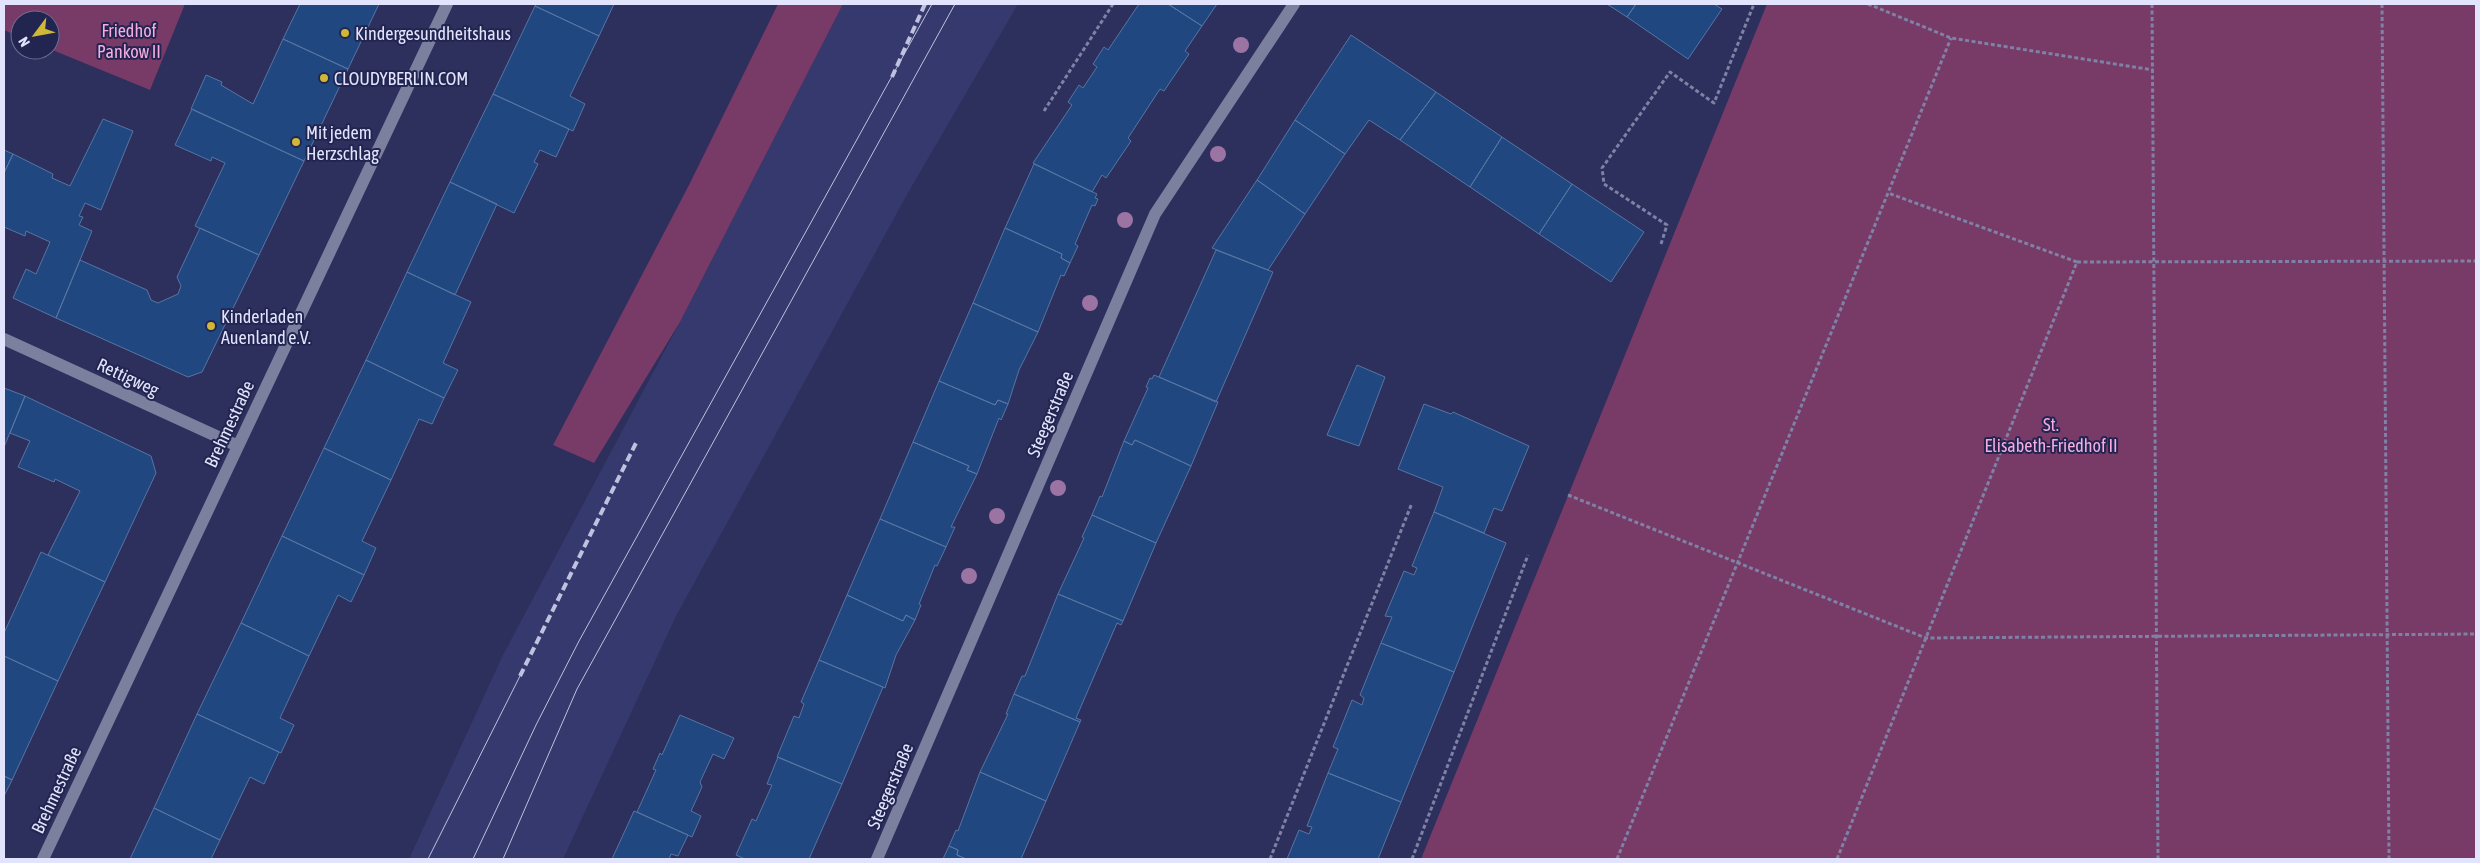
<svg xmlns="http://www.w3.org/2000/svg" width="2480" height="863" viewBox="0 0 2480 863" font-family="'Asap Condensed',sans-serif">
<rect width="100%" height="100%" fill="#2d2f5d"/>
<path fill="#36396d" d="M843,4H1018L909,191L676,616L563,859H409L503,655L680,322Z"/>
<path fill="#783a67" d="M4,4H185L150,90L50,49V20H20V37L4,30Z
M778,4H843L680,322L594,463L553,445L689,185Z
M1767,4H2476V859H1421Z"/>
<path fill="#214780" stroke="#5775a3" d="M300,4H379L348,69L283,39Z
M536,4H614L599,36L535,6Z
M1168,4L1202,26L1185,51L1189,54L1164,91L1160,89L1128,138L1131,141L1106,178L1102,175L1092,192L1033,163L1072,105L1068,102L1079,85L1083,88L1097,67L1093,64L1104,47L1108,50L1139,4Z
M1168,4H1217L1202,26Z
M1607,4H1636L1627,17Z
M1636,4H1714L1722,9L1688,59L1627,17Z
M535,6L599,36L570,96L585,104L573,131L493,94Z
M1351,35L1436,92L1400,140L1369,120L1345,154L1295,120Z
M283,39L348,69L304,161L191,109L206,75L222,82L221,85L253,104Z
M1436,92L1502,137L1470,187L1400,140Z
M493,94L569,129L556,157L540,150L534,162L538,164L514,213L450,182Z
M192,109L304,161L259,255L195,226L225,163L212,157L211,161L175,145Z
M103,119L133,131L101,210L85,203L79,216L83,217L79,225L92,231L56,318L13,298L26,269L36,274L50,242L26,231L25,236L4,227V173L13,154L53,174L52,178L70,186Z
M1295,120L1345,154L1305,214L1257,180Z
M1502,137L1572,184L1539,234L1470,187Z
M4,150L13,154L4,173Z
M1034,164L1097,194L1095,198L1098,199L1095,206L1092,205L1075,244L1078,246L1070,263L1061,258L1062,254L1005,228Z
M1257,180L1305,214L1268,270L1212,248Z
M450,182L497,204L455,295L407,272Z
M1572,184L1644,232L1611,282L1539,234Z
M200,228L259,255L202,372L188,377L56,318L80,260L147,290L151,300L158,303L178,294L181,286L177,277Z
M1005,228L1062,254L1061,258L1070,263L1064,276L1061,275L1038,332L973,303Z
M1216,250L1273,272L1216,402L1159,377Z
M407,272L471,302L443,363L458,370L444,398L366,360Z
M973,303L1038,332L1019,370L1008,404L998,400L995,405L939,381Z
M366,360L444,398L432,424L419,419L391,480L324,448Z
M1357,365L1385,377L1359,446L1327,435Z
M1154,375L1218,402L1191,466L1135,440L1132,445L1124,441L1148,388L1146,387L1150,378L1152,379Z
M939,381L995,405L998,400L1008,404L1001,420L999,418L977,474L967,470L969,466L913,442Z
M4,388L25,396L4,447Z
M25,396L151,456L156,473L105,582L48,555L80,491L55,479L54,482L18,467L30,441L10,433Z
M1424,404L1451,414L1453,412L1529,446L1502,511L1494,508L1484,533L1434,512L1443,487L1398,469Z
M1135,440L1191,466L1156,543L1092,515L1100,496L1102,497L1124,441L1132,445Z
M913,442L969,466L967,470L977,474L951,527H955L946,547L880,519Z
M324,448L391,480L362,541L376,548L364,575L282,536Z
M1434,512L1506,543L1454,672L1381,643L1392,617L1385,616L1404,571L1414,575L1417,568L1412,566Z
M1092,515L1156,543L1123,621L1058,594L1084,538L1082,537Z
M880,519L946,547L937,566L935,565L919,604L921,605L915,620L906,615L903,621L847,595Z
M282,536L364,575L351,602L338,595L309,656L241,623Z
M41,552L105,582L58,681L4,656V633Z
M1058,594L1123,621L1121,625L1117,623L1076,718L1081,720L1080,722L1014,694L1022,676H1025Z
M847,595L903,621L906,615L915,620L896,655L885,688L819,660Z
M241,623L309,656L280,718L294,725L281,753L197,714Z
M1381,643L1454,672L1401,802L1328,773L1338,749L1333,747L1352,700L1362,705L1364,698L1360,695Z
M4,656L58,681L12,780L4,776Z
M819,660L883,687L842,784L777,757L794,716L799,718L804,704L801,702Z
M1014,694L1080,722L1046,801L980,772L1008,714H1006Z
M197,714L279,752L264,784L250,777L220,840L154,808Z
M680,715L734,738L724,759L713,754L700,782L702,787L691,811L701,816L692,837L637,812L656,770L653,769L660,753L662,755Z
M778,757L842,784L809,859H745L736,855L752,819L756,821L772,785L767,784Z
M980,772L1046,801L1021,859H966L957,855L958,850L949,846L956,830L958,831Z
M1328,773L1401,802L1378,859H1287L1299,830L1309,834L1312,827L1307,826Z
M4,776L12,780L4,796Z
M154,808L220,840L211,859H130Z
M634,811L688,835L678,856L671,854L669,859H612Z
M949,846L958,850L957,855L966,859H943Z"/>
<g fill="none" stroke-linecap="round" stroke-linejoin="round">
<path stroke="#7f81a5" stroke-width="3" stroke-dasharray="4 2.5" stroke-linecap="butt" d="M1868,4L1951,38L2153,70
M2152,4L2158,859
M2382,4L2389,859
M1044,111L1113,4
M1661,244L1667,225L1604,184L1602,168L1670,72L1714,103L1754,4
M2077,262L2476,261
M1568,495L1926,638L2476,634
M1270,859L1412,503
M1412,859L1528,555
M1617,859L1951,38
M1837,859L2077,262L1888,193"/>
<path stroke="#7b809f" stroke-width="12" d="M4,339L238,446
M43,859L447,4
M877,859L1155,214L1294,4"/>
<path stroke="#bfc1de" stroke-width="1" d="M428,859L520,676
M473,859L536,725L579,641L932,4
M503,859L577,689L955,4"/>
<path stroke="#bfc1de" stroke-width="4" stroke-dasharray="8 4" stroke-linecap="butt" d="M892,77L925,4
M520,676L636,443"/>
</g>
<g fill="#9c74a4">
<circle cx="1241" cy="45" r="8"/>
<circle cx="1218" cy="154" r="8"/>
<circle cx="1125" cy="220" r="8"/>
<circle cx="1090" cy="303" r="8"/>
<circle cx="1058" cy="488" r="8"/>
<circle cx="997" cy="516" r="8"/>
<circle cx="969" cy="576" r="8"/>
</g>
<g fill="#cfb837" stroke="#232551" stroke-width="2">
<circle cx="345" cy="33" r="5"/>
<circle cx="324" cy="78" r="5"/>
<circle cx="296" cy="142" r="5"/>
<circle cx="211" cy="326" r="5"/>
</g>
<g text-anchor="middle" dominant-baseline="central" stroke-width="4" stroke-linejoin="round" paint-order="stroke">
<g font-size="18" fill="#f6acdf" stroke="#232551">
<text x="129" y="30">Friedhof<tspan x="129" dy="21">Pankow II</tspan></text>
<text x="2051" y="424">St.<tspan x="2051" dy="21">Elisabeth-Friedhof II</tspan></text>
</g>
<g font-size="18" fill="#e1e4fc" stroke="#232551" text-anchor="start">
<text x="355" y="33">Kindergesundheitshaus</text>
<text x="334" y="78">CLOUDYBERLIN.COM</text>
<text x="306" y="132">Mit jedem<tspan x="306" dy="21">Herzschlag</tspan></text>
<text x="221" y="316">Kinderladen<tspan x="221" dy="21">Auenland e.V.</tspan></text>
</g>
<g font-size="18" fill="#e1e4fc" stroke="#232551">
<text transform="translate(128 377) rotate(25)">Rettigweg</text>
<text transform="translate(1050 414) rotate(-67)">Steegerstraße</text>
<text transform="translate(229 424) rotate(-65)">Brehmestraße</text>
<text transform="translate(890 786) rotate(-67)">Steegerstraße</text>
<text transform="translate(56 790) rotate(-65)">Brehmestraße</text>
</g>
</g>
<rect width="2480" height="863" fill="none" stroke="#e1e4fc" stroke-width="10"/>
<g transform="translate(35 35) rotate(238)"><circle r="24" fill="#232551" stroke="#6f7195"/>
<path d="M0-4L9 19L0 12L-9 19Z" fill="#cfb837"/>
<text y="-8" font-size="14" font-weight="bold" text-anchor="middle" fill="#e1e4fc">N</text>
</g>
</svg>
